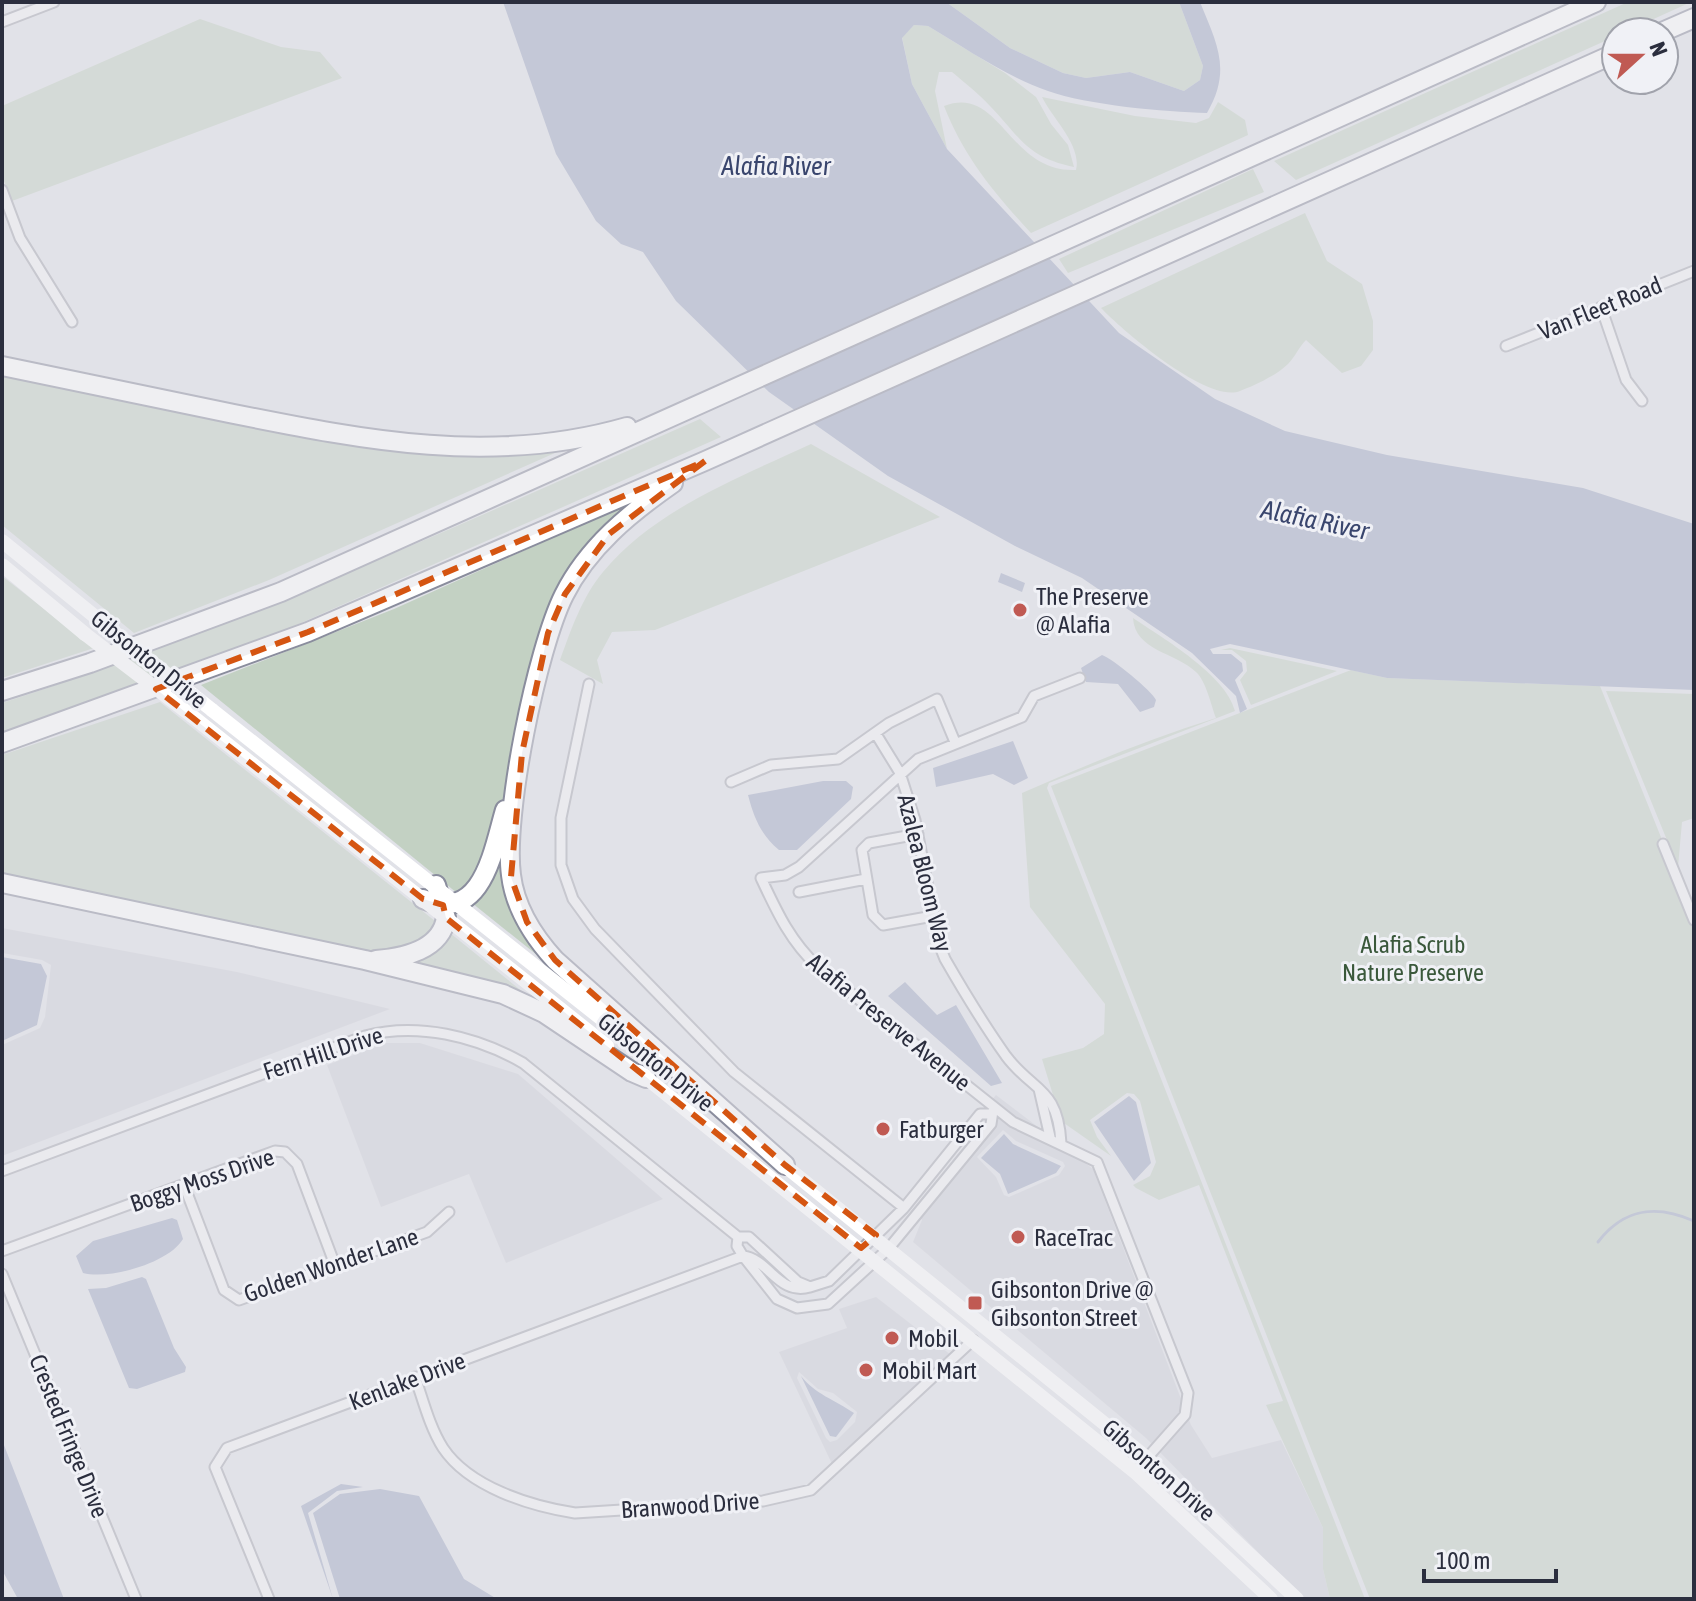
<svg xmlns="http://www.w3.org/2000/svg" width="1696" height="1601" viewBox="0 0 1696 1601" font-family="'Asap Condensed',sans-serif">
<rect width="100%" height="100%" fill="#e1e2e8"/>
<path fill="#cfd1da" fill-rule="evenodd" d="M2,928L237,972L390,1009L2,1156V1045L40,1028L45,1017L51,965L42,960L2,953Z
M386,1043H420L518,1074L663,1199L506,1263L469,1174L381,1207L327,1065Z
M996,1095L1093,1169L1191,1425L1212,1458L1281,1440L1323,1528V1569L1330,1599H1304L1146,1438L913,1242L922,1220L920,1217L995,1127L996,1115L1002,1106L994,1102L988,1110H983ZM1003,1130L1016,1141L1063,1162L1065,1166L1059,1175L1009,1197L1004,1195L996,1177L977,1157Z
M876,1297L951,1355L833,1466L779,1352L847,1328L839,1309ZM799,1372L818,1389L833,1393L857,1412L855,1422L837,1440L830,1442L826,1438L797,1378Z"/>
<path fill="#c3d1c3" d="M946,2H1179L1203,66L1200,80L1184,91L1130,72L1086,78L1063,73L1010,48Z
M1628,2H1691L1625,32H1616V36L1296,180L1274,161Z
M200,19L281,47L320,52L342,78L12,201L2,176V106Z
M914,25L928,26L1005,73L1036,97L1051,124L1068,145L1074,167C1026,157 1021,138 990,106C978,93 965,83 952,72H939L935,91L947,149L912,84L902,37Z
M1042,97L1135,116L1196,123L1209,118L1218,102L1245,120L1248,135L1031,233C994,193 964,157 944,106C1001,84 1008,173 1076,170C1082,146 1053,119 1042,97Z
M1253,169L1264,192L1068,273L1059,259Z
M1305,213L1327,261L1362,284L1373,321V350L1361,366L1342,373L1306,340C1299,347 1295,357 1288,364C1277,375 1254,386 1240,391C1208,404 1123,331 1101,308Z
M2,375L290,434L564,449L269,580L134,633L2,525Z
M700,419L721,437L292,627L2,732V703C242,625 470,520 700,419Z
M811,444L940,517L655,630L612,632L597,660L603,684L560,660C571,630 582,597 603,572C654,510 740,477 811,444Z
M630,503L634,507L581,564L516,753L486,860L480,875L457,893L201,685L394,609Z
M2,576L94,648L2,678Z
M1133,618C1164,639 1226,675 1235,711L1049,783L1047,788L1365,1599H1330L1323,1569V1528L1266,1405L1283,1401L1199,1185L1159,1200L1136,1188L1133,1185L1150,1176L1156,1162L1140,1101L1134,1094L1127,1093L1090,1120L1097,1137L1111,1156L1061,1121L1042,1059L1083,1048L1104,1034L1105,1004L1030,907L1022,793C1086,765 1149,739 1216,718C1211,705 1206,681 1196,672C1175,652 1135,651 1133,618Z
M1230,648L1337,671L1251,705L1240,680L1247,671L1246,661L1232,650H1221Z
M1351,670L1387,678L1600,686L1694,919V1599H1370L1051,786Z
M1606,691L1694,694V818L1682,822L1678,867Z
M160,702L440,925L419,945L372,954L2,878V755Z
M499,850L547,963L472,903Z
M450,933L529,997L396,963Z"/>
<path fill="#a0a9c4" d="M503,2H946L1010,48L1063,73L1086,78L1130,72L1184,91L1200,80L1203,66L1179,2H1200C1217,44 1232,70 1207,113C1165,112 1087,105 1048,91C1005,76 967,49 928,26L914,25L902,38L912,84L947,149L1119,333L1215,399L1285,431L1387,455L1583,488L1694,524V690L1387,678L1230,644L1210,649L1213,654H1231L1242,663L1243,671L1235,680L1247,709L1240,713L1236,696L1192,653L1082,578L1015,546L888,476L769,392L676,301L643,252L621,244L596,221L556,154Z
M1001,573L1025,583L1022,592L998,582Z
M1102,655C1112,658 1152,691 1156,700L1154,707L1140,712L1118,684L1086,682L1081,668Z
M1013,741L1028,778L1014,785L993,774L936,787L933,768Z
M823,781H846L853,787L851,799L797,850H779C761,835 754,818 748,795Z
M2,957L41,964L47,976L37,1025L2,1041Z
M905,982L937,1015L956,1005L1002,1083L991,1086L888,996Z
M1129,1096L1136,1102L1151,1163L1134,1181L1094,1122Z
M1004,1134L1013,1144L1061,1166L1056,1173L1008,1194L1000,1174L981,1158Z
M172,1218L177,1220L183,1239C169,1263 109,1280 83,1273L76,1256L93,1241Z
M142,1277L146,1279L174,1348L186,1367L185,1372L137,1389L129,1388L88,1289L106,1288Z
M801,1376C815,1394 835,1400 854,1413L836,1437L830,1436Z
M2,1440L64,1599H18L2,1570Z
M341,1484L363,1487L337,1491L308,1513L333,1599L301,1506Z
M380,1489L419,1496L464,1579L497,1599H340L313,1513L340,1494Z"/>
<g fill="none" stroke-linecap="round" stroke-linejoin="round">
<path stroke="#a0a9c4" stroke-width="3" d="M1598,1242C1624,1208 1656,1204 1694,1221"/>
<defs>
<path id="street" d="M2,22L54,2
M2,190L20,238L72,322
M1601,307L1626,380L1642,401
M1506,346L1694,271
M1080,678L1034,696L1022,717L918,759L799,867L785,875L761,878C777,912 790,941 818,967L1013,1122L1097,1162L1188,1393L1185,1415L1147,1458
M589,684L561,818V865L573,899L595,929L734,1072L904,1208
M876,734L900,773L915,820L939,944L945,959C964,992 984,1025 1006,1056C1033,1092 1058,1087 1061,1143
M731,782L771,765L838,759L889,723L937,699L955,742
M918,834L869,843L862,850L873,915L883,925L933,916
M1663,844L1694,920
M799,892L866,879
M1039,1089L1050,1137
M2,1171L365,1036C417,1022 476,1036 523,1063L738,1237H749L798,1282L810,1287L829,1281L904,1208L980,1114H991
M184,1185L224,1290L239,1300L427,1232L449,1212
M738,1237L737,1246L743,1256L777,1299L797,1308L828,1304L889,1248L991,1124L993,1111
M2,1251L275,1151L285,1152L297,1164L335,1265
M2,1274L136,1599
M415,1377C423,1400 430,1428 443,1448C469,1487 530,1506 575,1513L763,1501L811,1490L973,1340
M269,1599L215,1467L227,1448L743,1256C769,1259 778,1296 810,1287"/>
<path id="highway" d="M1662,32L1694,18
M2,366C78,382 154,397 229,413C364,440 492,466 627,427
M673,483C630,513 588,547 564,595C537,649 503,815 511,875C515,908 533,936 555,960L785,1165
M2,691L90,663L281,592L1596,2
M2,743L308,632L705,461L1616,53
M2,883L365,960L503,994L544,1013L632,1072L646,1078
M423,899C483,924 493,850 505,810
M376,960C403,958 441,950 446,918L436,885"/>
</defs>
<use href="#street" stroke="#a7a8b2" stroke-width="13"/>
<use href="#highway" stroke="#8a8d9d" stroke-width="22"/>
<use href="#street" stroke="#f3f4f7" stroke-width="9"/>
<path stroke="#fff" stroke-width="14" d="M2,541L104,624
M2,565L85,634
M212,710L666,1070
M192,716L607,1046
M639,1072L1135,1472L1271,1599
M779,1161L1147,1458L1297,1599"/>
<use href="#highway" stroke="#fff" stroke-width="18"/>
<path stroke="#fff" stroke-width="14" d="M104,624L212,710
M85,634L192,716"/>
</g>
<path d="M0 0H1696V1601H0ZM705,461L609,534L565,594L548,633L522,753L511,877L527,922L555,960L785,1165L876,1235L861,1248L446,918L443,905L423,899L156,689L308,632Z" fill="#e1e2e8" fill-opacity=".55" fill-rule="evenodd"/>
<path fill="none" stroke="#d55511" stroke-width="6" stroke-dasharray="16 10" stroke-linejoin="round" d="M705,461L609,534L565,594L548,633L522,753L511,877L527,922L555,960L785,1165L876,1235L861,1248L446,918L443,905L423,899L156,689L308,632Z"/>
<g fill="#c05a53" stroke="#f0f1f6" stroke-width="3">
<circle cx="1020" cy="610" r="8"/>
<circle cx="883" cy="1129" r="8"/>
<circle cx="1018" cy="1237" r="8"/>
<rect x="967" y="1295" width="16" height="16" rx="4"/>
<circle cx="892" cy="1338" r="8"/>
<circle cx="866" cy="1370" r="8"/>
</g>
<g text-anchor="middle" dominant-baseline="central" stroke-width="6" stroke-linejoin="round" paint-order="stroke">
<g font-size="24" fill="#2b2e3e" stroke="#f0f1f6">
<text transform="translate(1600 308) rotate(-22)">Van Fleet Road</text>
<text transform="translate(149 659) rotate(39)">Gibsonton Drive</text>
<text transform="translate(925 873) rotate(76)">Azalea Bloom Way</text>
<text transform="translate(889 1022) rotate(39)">Alafia Preserve Avenue</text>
<text transform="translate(323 1053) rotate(-18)">Fern Hill Drive</text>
<text transform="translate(656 1062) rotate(39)">Gibsonton Drive</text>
<text transform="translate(202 1180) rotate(-19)">Boggy Moss Drive</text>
<text transform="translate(331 1265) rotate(-19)">Golden Wonder Lane</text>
<text transform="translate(407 1381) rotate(-21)">Kenlake Drive</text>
<text transform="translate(69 1436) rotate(68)">Crested Fringe Drive</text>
<text transform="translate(1159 1470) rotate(41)">Gibsonton Drive</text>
<text transform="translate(690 1505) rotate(-4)">Branwood Drive</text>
</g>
<g font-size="24" fill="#2b2e3e" stroke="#f0f1f6" text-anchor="start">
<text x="1036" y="596">The Preserve<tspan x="1036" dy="28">@ Alafia</tspan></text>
<text x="899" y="1129">Fatburger</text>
<text x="1034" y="1237">RaceTrac</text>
<text x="991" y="1289">Gibsonton Drive @<tspan x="991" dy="28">Gibsonton Street</tspan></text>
<text x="908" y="1338">Mobil</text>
<text x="882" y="1370">Mobil Mart</text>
</g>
<g font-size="24" fill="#3a583b" stroke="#f0f1f6">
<text x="1413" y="944">Alafia Scrub<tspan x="1413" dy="28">Nature Preserve</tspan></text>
</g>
<g font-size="26" font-style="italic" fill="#39456d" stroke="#f0f1f6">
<text x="776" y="166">Alafia River</text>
<text transform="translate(1315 520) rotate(12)">Alafia River</text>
</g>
</g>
<rect width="1696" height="1601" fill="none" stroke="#2b2e3e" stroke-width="8"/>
<g transform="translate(1640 56) rotate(69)"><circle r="38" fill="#f0f1f6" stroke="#a1a3ac" stroke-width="2"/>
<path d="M0-6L14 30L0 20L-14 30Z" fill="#c05a53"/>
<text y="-12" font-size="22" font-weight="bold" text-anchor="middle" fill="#2b2e3e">N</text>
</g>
<path d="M1424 1569v12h132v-12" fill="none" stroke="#2b2e3e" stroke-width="4"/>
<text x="1436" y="1569" font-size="24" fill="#2b2e3e" stroke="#f0f1f6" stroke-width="6" paint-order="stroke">100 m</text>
</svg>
